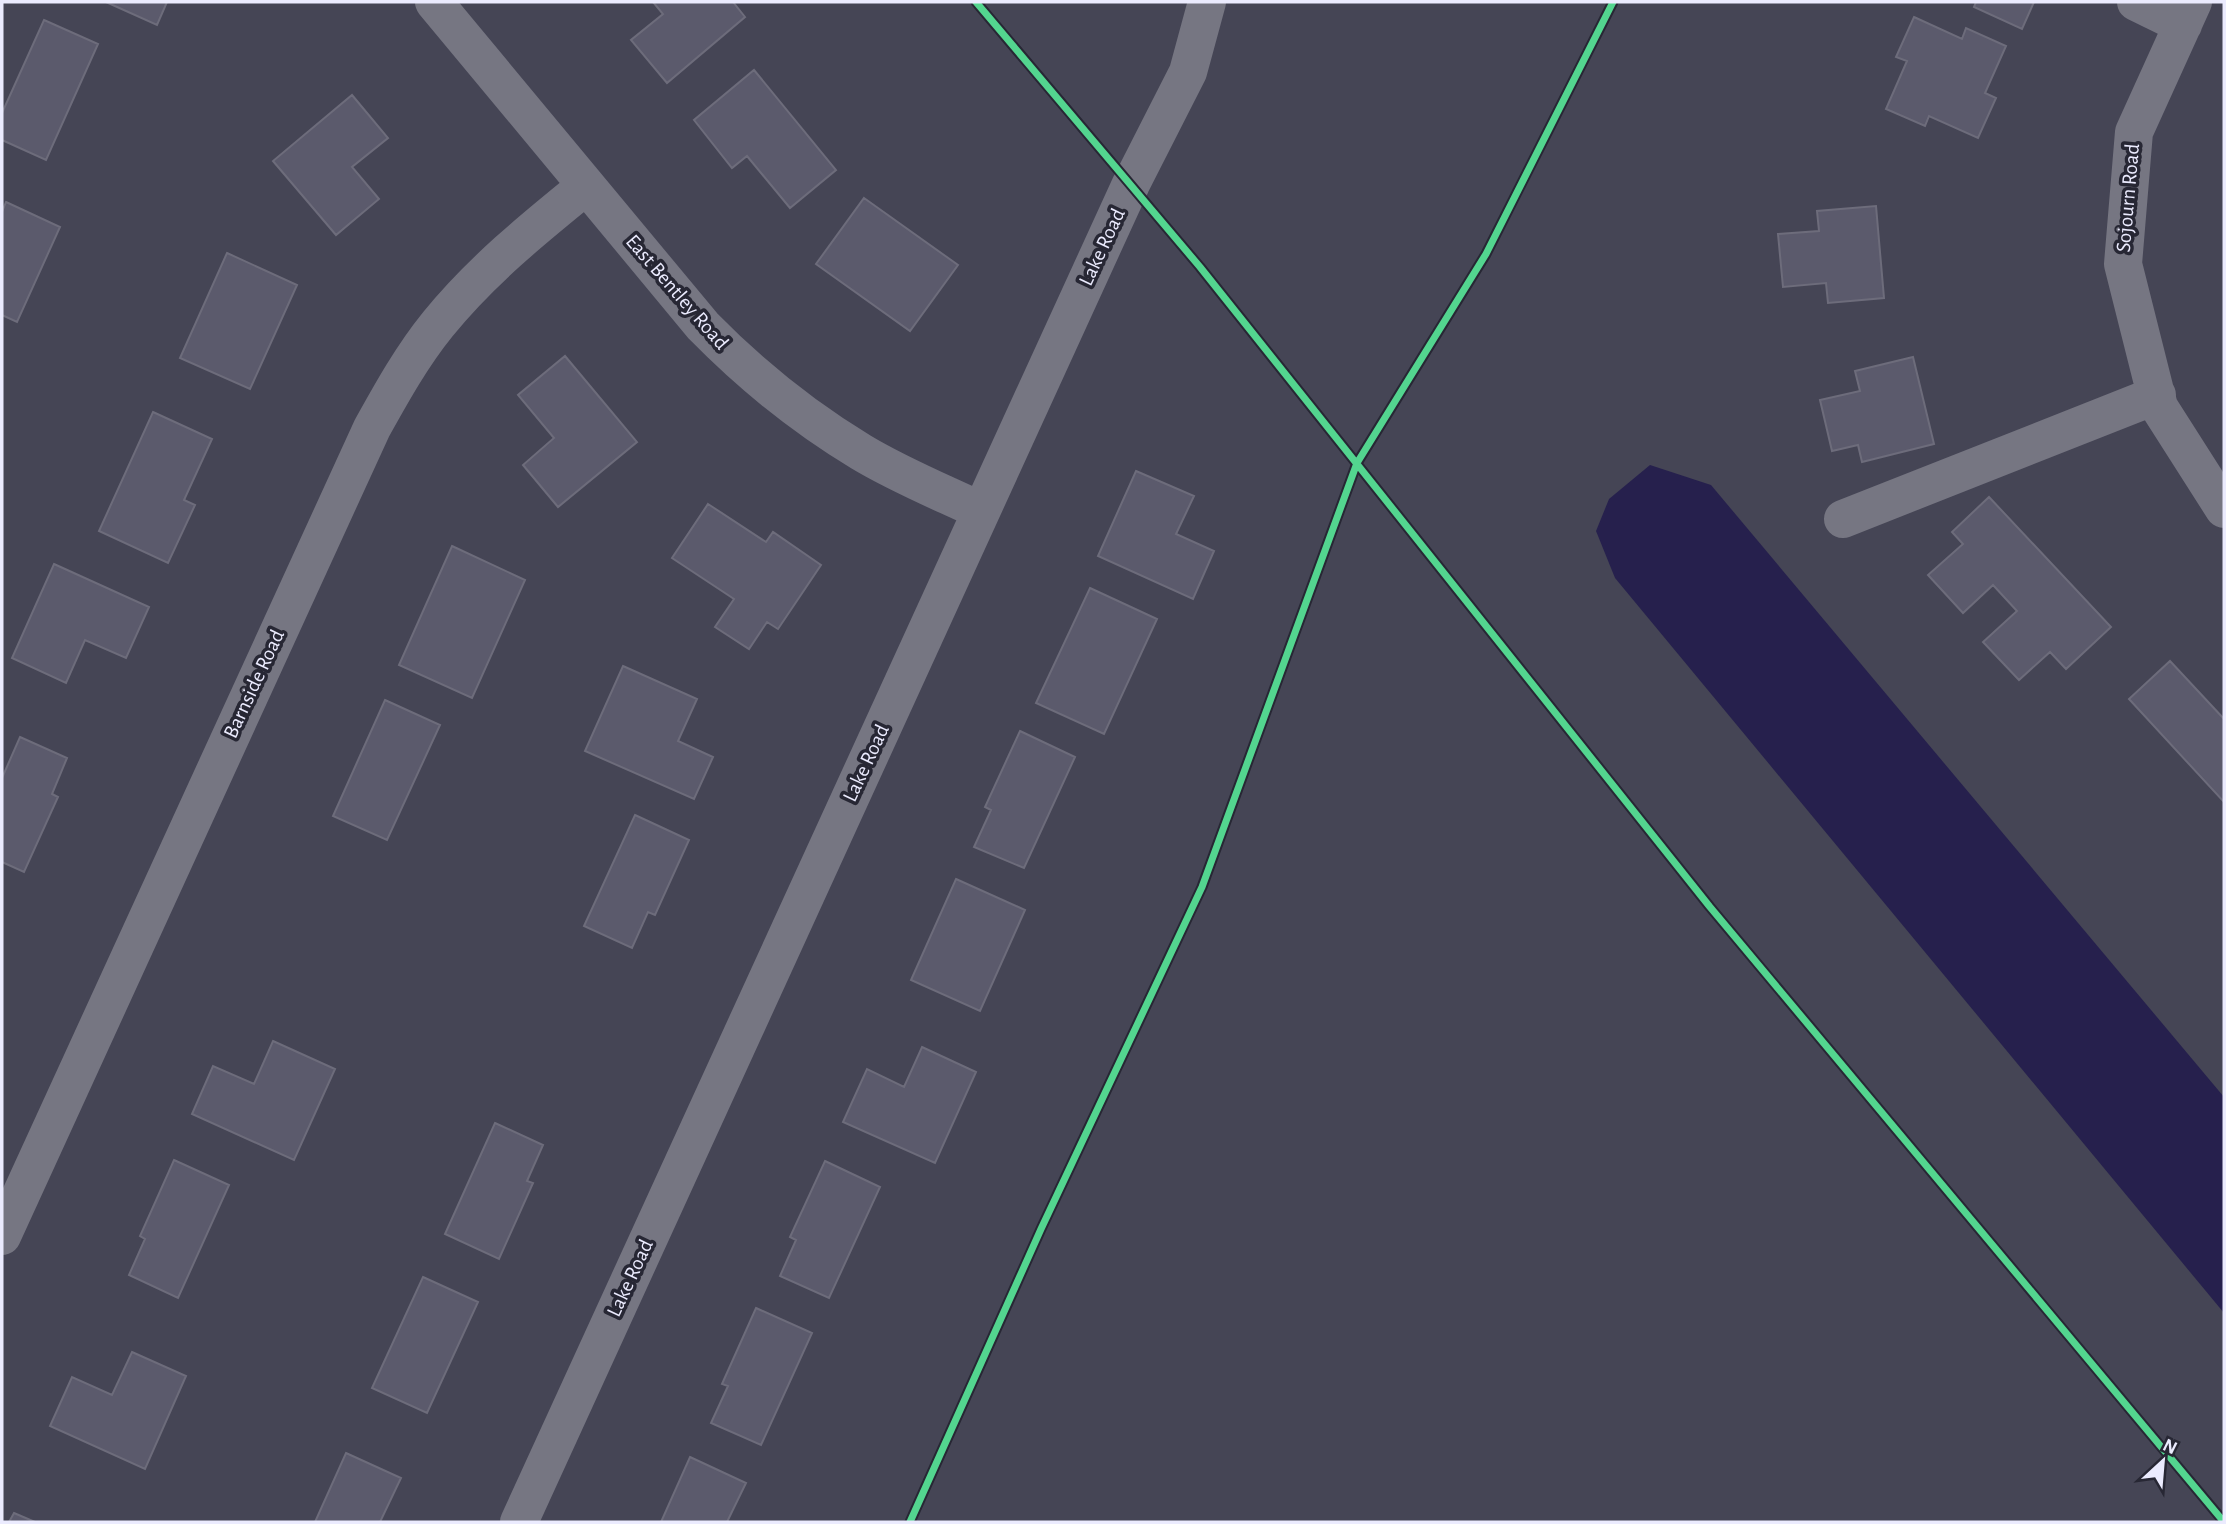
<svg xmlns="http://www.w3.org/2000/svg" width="2226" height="1524" viewBox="0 0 2226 1524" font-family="'Alegreya Sans',sans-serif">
<rect width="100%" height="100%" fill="#454555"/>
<path fill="#26204d" d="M1650,465L1711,485L2224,1097V1313L1615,578L1596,531L1609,499Z"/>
<path fill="#5b5a6c" stroke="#6d6c7b" stroke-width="2" d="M106,2H167L157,25Z
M653,2H733L745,17L667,83L631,40L663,14Z
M1976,2H2034L2022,29L1974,7Z
M1914,17L1962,39L1966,28L2006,46L1985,93L1996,98L1978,138L1929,116L1925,126L1886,109L1907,61L1896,57Z
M44,20L98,44L46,160L2,140V113Z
M754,70L836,170L790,208L747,156L732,168L694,120Z
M352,95L388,138L352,167L379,199L336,235L273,161Z
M864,198L958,265L910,331L816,264Z
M6,202L60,227L17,322L2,315V212Z
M1876,206L1884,298L1828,303L1826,283L1783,287L1778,234L1819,231L1817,211Z
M227,253L297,285L250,389L180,358Z
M565,356L637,442L558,507L523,465L554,438L518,395Z
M1913,357L1934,444L1862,462L1858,445L1832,451L1820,400L1860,391L1855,371Z
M153,412L212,439L184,500L195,505L168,563L99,531Z
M1136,471L1194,496L1176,534L1214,551L1193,599L1098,556Z
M1989,497L2111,627L2066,669L2050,652L2019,680L1983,642L2017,611L1993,585L1963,613L1928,575L1963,544L1952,532Z
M708,504L766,542L773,532L821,565L778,629L767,622L749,649L715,627L734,599L672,558Z
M452,546L525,580L472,698L399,665Z
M54,564L149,607L126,658L85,640L66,683L12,658Z
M1090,588L1157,619L1104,734L1036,703Z
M2170,661L2224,719V802L2129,699Z
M623,666L697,699L678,741L713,757L694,799L585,751Z
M385,700L440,725L387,840L333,816Z
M1020,731L1075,757L1024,868L974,847L991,810L985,807Z
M20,737L67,758L52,794L58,797L24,872L2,862V778Z
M635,815L689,840L655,915L648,912L632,948L584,926Z
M956,879L1025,910L980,1011L911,980Z
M273,1041L335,1069L294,1160L192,1114L213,1066L254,1084Z
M922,1047L976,1072L935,1163L843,1122L867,1069L904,1087Z
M495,1123L543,1145L527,1181L533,1183L499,1259L445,1234Z
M174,1160L229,1185L178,1298L129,1275L145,1239L140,1236Z
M825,1161L880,1187L829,1298L780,1276L796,1240L790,1237Z
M423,1277L478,1302L427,1413L372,1388Z
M756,1308L812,1333L761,1445L711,1423L728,1386L722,1384Z
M132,1352L186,1376L145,1469L50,1426L72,1377L112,1395Z
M346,1453L401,1478L380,1522H315Z
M690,1457L746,1483L727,1522H661Z
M14,1513L35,1522H9Z"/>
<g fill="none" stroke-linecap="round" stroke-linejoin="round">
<path stroke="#767682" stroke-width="38" d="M434,2L703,326C750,374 803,417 861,452C899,475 941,492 981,511
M2136,2L2183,25
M2193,2L2134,132L2123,264L2159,407L2224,509
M1843,519L2157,395
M2,1236L372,428C392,392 412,356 438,324C481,271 533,229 586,186
M519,1522L1131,184L1188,72L1207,2"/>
<defs>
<path id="cycleway" d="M976,2L1200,267L1710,907L2224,1522
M910,1522L1041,1229L1202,887L1357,463L1486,254L1613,2"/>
</defs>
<use href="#cycleway" stroke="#272734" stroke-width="11"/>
<use href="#cycleway" stroke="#53d58f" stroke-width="7"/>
</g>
<g text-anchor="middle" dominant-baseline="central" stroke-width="7" stroke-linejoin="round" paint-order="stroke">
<g font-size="21" fill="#ebebfe" stroke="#272734">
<text transform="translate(2128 198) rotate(-85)">Sojourn Road</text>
<text transform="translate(1102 247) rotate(-65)">Lake Road</text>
<text transform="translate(677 292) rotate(49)">East Bentley Road</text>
<text transform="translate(254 684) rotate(-65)">Barnside Road</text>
<text transform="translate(866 763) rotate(-65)">Lake Road</text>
<text transform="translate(630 1278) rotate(-65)">Lake Road</text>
</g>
</g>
<rect width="2226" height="1524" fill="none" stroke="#ebebfe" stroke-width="7"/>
<g transform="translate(2163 1461) rotate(26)" stroke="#272734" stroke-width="5" paint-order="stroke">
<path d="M0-5L12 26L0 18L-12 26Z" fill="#ebebfe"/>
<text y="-10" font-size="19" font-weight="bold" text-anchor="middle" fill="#ebebfe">N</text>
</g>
</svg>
